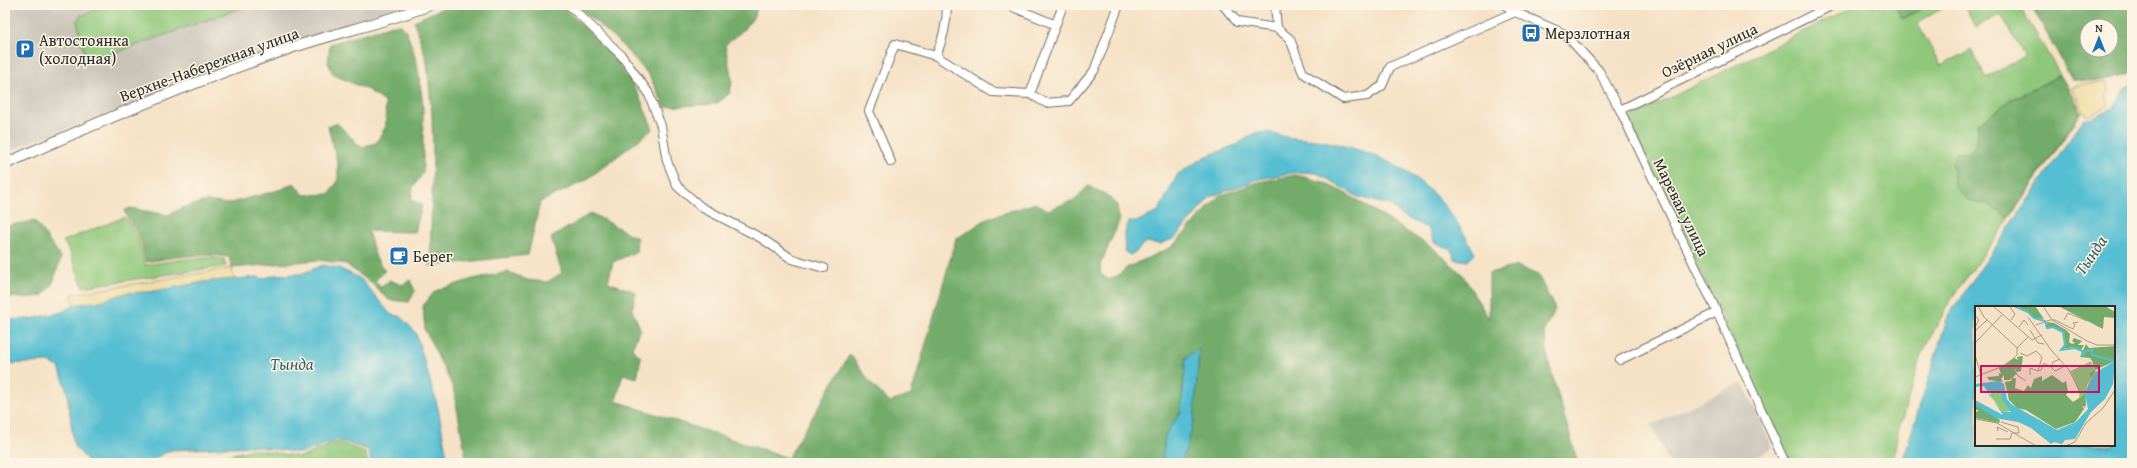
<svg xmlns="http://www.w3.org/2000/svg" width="2137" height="468" viewBox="0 0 2137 468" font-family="'Gentium Book Plus',serif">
<rect width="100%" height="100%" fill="#fcf5e5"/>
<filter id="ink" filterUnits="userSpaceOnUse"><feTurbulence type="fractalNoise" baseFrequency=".025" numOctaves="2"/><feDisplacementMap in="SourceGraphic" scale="8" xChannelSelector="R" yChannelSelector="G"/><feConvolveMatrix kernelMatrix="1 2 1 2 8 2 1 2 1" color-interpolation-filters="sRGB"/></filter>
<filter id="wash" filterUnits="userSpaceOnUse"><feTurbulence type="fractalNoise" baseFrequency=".012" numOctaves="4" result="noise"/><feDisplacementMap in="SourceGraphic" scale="16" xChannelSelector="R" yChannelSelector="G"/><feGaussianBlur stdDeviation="0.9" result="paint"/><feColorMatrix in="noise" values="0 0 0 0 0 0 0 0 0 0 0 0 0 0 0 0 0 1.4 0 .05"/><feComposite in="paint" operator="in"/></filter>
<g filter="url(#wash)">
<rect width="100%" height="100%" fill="#f5e2c6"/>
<path fill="#c9c3b8" d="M5,5H401L8,151L5,139Z
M1742,382L1773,448L1742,463H1669L1651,425Z"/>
<path fill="#8fc77a" stroke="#5d7952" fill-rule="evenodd" d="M108,5H242L243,7L87,63L77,22L80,16Z
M1856,5H1895L1903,19L1928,5H1948L1917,23L1941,66L1971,50L1986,78L2025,56L2001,14L1976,27L1964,5H1986L1993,12L1999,11L2000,5H2019L2082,112L2009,219L1951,299L1921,355L1898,432L1892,463H1791L1628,119ZM2060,75L1988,204L1967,200L1956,153H1970L2009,101Z
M125,217L139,241L145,265C172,261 197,256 224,259L226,266L83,287L70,252L63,241Z
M338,442L365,452L368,463H198L253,449L301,457Z"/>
<path fill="#73ac6a" stroke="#4f6c4a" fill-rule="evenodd" d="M449,5H561L609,51L637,91L653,129L585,181L540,202L528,255L430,266L433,156L432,116L427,62L414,21Z
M576,5H758C755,22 738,35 725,45L732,80L730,93L716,104L665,107L649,75L619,42Z
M1895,5H1928L1902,19Z
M2031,5H2132V72C2114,80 2092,83 2072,79ZM2087,26H2111V50H2087Z
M392,25H401L406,30L417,62L423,105V173L413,187L411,200L422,205L415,232L368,231L376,258L385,271L375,281L382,287L389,280L402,285L410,280L415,291L409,302L389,300L371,283L346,264L319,260L232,268L229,257C200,253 174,257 146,262L141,241L124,211L130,208L168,215L182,208L207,201L227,204L282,189L294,183L304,195L329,194L338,181V165L328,127L337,123L361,147L376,143L386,126L385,102L368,90L334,75L328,63L330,44Z
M2060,75L2081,112L2008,218L1988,204L1967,200L1955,186L1952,164L1956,153H1970L1977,141L1978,124L2009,101Z
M1296,175L1320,181L1349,195L1434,249L1462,274L1489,319V273L1517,266L1538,275L1555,309L1544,331L1549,364L1578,463H1182L1194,421L1199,349L1186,357L1181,412L1165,435L1162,463H467L453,387L425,330L423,306L435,291L473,279L509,272L527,280L547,282L562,273L551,238L591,213L637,238L636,252L613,262L608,282L636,292L632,310L640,328L632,349L641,357L637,378L623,374L616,401L788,458L850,354L872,385L890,402L911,395L956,239L988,218L1036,203L1048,210L1074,200L1088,186L1107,195L1117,205L1119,222L1100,265L1101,275L1108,279L1117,276L1128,267L1172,247L1219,196L1259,182Z
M35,221L61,258L52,285L42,296L24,298L5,297V226Z"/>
<path fill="#eeda9e" stroke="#8c8264" d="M2106,82L2110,91L2106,94L2109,106L2087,116L2071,88L2080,84Z
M232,268L234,279L204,282L149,292L126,293L105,300L74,305L72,294Z"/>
<path fill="#55bed2" stroke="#40747e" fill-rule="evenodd" d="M2132,83V463H1902L1948,316L2081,123L2084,120L2113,109L2126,88ZM1976,307H2114V445H1976Z
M1270,132C1279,138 1309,139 1323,141C1397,156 1441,185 1475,254L1468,261L1455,259L1451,250L1434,242L1428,228L1402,216L1390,205L1358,197L1317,173L1297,172L1259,179L1210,197L1175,238L1160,244L1145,242L1135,253L1130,255L1125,252L1124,235L1129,222H1136L1158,212L1178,174L1192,165L1205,157L1238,144L1255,133Z
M323,265L339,268L361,279L391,315L400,316L416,333L438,408L448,463H371L369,450L338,440L301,453L253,446L171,450L153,459L151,463H90L74,446L67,391L59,367L49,362L5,364V320L31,319L62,312L74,305L105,300L126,293L149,292L204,282L258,277L263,279L274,275L301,274Z
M1199,349L1194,421L1182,463H1162L1165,435L1181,412L1186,357Z"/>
</g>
<g filter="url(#ink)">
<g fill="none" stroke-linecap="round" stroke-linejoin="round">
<defs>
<path id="minor" d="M569,5L621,55L648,92L661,126L667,161L677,186L701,207L761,238L792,259L824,268
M1008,5L1056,25
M1223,5L1237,22L1277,28L1275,5
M1505,5L1515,12L1565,34L1599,71L1620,110L1717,312L1785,463
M1277,28L1290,39L1303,73L1343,99L1367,96L1382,86L1390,67L1515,12
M936,56C943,38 947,24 947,5
M1030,94L1046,103L1069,101L1094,71L1119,5
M1620,110L1833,5
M5,152L8,163
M891,162L869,111L895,44L936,56L993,92L1030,94L1063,5
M1620,360L1717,312"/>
<path id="tertiary" d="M5,164C98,122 191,82 288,49C335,33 383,23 430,5"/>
</defs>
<use href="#minor" stroke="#726b61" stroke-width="10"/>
<use href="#tertiary" stroke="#726b61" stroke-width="12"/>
<use href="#minor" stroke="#fff" stroke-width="8"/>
<use href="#tertiary" stroke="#fff" stroke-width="10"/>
</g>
</g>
<defs>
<symbol id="bus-square" viewBox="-11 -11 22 22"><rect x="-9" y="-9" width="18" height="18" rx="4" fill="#1f6fb2" stroke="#fcf5e5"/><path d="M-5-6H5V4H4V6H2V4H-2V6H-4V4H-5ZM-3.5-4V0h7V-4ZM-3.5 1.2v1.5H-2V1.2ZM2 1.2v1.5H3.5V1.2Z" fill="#fff"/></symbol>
<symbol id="parking-square" viewBox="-11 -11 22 22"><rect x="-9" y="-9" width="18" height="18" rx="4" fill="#1f6fb2" stroke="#fcf5e5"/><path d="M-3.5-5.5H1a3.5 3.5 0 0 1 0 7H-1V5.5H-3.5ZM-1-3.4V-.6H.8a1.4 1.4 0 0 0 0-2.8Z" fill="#fff"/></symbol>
<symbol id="cafe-square" viewBox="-11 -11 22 22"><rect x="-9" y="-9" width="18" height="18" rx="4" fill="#1f6fb2" stroke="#fcf5e5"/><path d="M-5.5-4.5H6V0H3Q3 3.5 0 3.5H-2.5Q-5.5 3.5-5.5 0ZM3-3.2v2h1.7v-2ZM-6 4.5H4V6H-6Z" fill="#fff"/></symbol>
</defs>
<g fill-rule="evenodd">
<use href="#bus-square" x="1520" y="22" width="22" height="22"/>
<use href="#parking-square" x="14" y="38" width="22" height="22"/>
<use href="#cafe-square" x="388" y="245" width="22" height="22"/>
</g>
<g text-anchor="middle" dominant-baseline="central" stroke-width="3" stroke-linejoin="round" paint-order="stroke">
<g font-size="16" fill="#2b2b2b" stroke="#fcf5e5" text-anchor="start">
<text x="1545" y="33">Мерзлотная</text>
<text x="39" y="40">Автостоянка<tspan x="39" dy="18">(холодная)</tspan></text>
<text x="413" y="256">Берег</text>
</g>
<g font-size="16" fill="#2b2b2b" stroke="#fcf5e5">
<text transform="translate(1709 50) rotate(-26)">Озёрная улица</text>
<text transform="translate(209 64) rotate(-20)">Верхне-Набережная улица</text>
<text transform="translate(1682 207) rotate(64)">Маревая улица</text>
</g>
<g font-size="17" font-style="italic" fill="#3a5e65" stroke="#fcf5e5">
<text transform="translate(2090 255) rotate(-56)">Тында</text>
<text x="292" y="363">Тында</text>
</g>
</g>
<g transform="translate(1975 306)">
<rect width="140" height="140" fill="#f5e2c6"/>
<path d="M116,56L121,66L112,79L110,101L96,66ZM17,85H26L29,96L36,105L28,106L15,89Z" fill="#8fc77a"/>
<path d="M40,0H60L69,13L59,12L53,5ZM83,0H130L140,6V12L129,11L128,23ZM72,16L79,17L91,24L95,28L94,36L97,38L100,37L97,35L99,32L107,35L103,39H109L106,44L100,41L86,43L90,41L89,27L79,21L72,22ZM111,38L114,42L140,40V55L120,64L117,72L114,68L120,64L117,55L115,52L105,51ZM48,50L46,65L42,66L37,60L42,67L35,74H29V69L26,73L28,76L14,74L12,71L24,70V67L26,68L24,62L39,52L43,54L42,51ZM67,70V75L77,69L88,77L91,75L93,86L91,89L98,96L110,88L111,100H107L109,103L100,116L81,123L51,104L42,102L34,94L30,76L36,75L38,71L41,73L40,82L49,85L53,79L56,82L59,73ZM0,98L25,114L24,117L0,112V106L4,105L0,103Z" fill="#73ac6a"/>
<path d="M140,55L138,78L130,93L116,106L100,133L90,134L87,138L79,136L76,138L56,122L43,116L20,112L0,98V94L28,109L9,80L0,81V78L24,75L29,78L32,93L36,98L82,124L101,116L113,103L110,88L114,77L121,66ZM15,85H26L28,95L36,106H28L13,88Z" fill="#55bed2" fill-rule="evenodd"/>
<path fill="none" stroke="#55bed2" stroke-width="2" d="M39,0L53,6L59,12L70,15L72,22L78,21L88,26L90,39L86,44L100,42L107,45L108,49L111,45L117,44V49L140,55"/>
<path fill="none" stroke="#a49988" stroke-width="1" d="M3,0L9,11L42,42M18,0L57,34L67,29M34,0L40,8L36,14M68,0L77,14L112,35L122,39H140M0,9L4,14L0,21M53,11L76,44L94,64L105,86V97L110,102M75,14H80L98,23L100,19L98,17L103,16M89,14L93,7L112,15M61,19L75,14M44,21L49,14L53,19M55,24L63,37L69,38M0,25L12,14M0,37L28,8M45,47L52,50L61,45L67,51L63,65L55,62V69M0,49L6,69M34,57L43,70L51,75M76,61L80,65L90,60M63,65L66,64L69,57L76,61L78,56L85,53M95,66L116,56M0,71L31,59L42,49V42L53,31M0,113L22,117L61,140M23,125L22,121L33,126M21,133H35L37,127H44L43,121L26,116M90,140L100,136L111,117L128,102L140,84"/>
<path fill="#c2185b" fill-opacity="0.15" stroke="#c2185b" stroke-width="2" d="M6,60H124V86H6Z"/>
<rect width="140" height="140" fill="none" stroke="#2b2b2b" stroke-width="2"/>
</g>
<rect width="2137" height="468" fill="none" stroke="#fcf5e5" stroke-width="20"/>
<g transform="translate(2099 38)"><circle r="19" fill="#fcf5e5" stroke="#a8a49b"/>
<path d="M0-3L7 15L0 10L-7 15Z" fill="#1f6fb2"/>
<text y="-6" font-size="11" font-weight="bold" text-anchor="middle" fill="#2b2b2b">N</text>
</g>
</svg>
